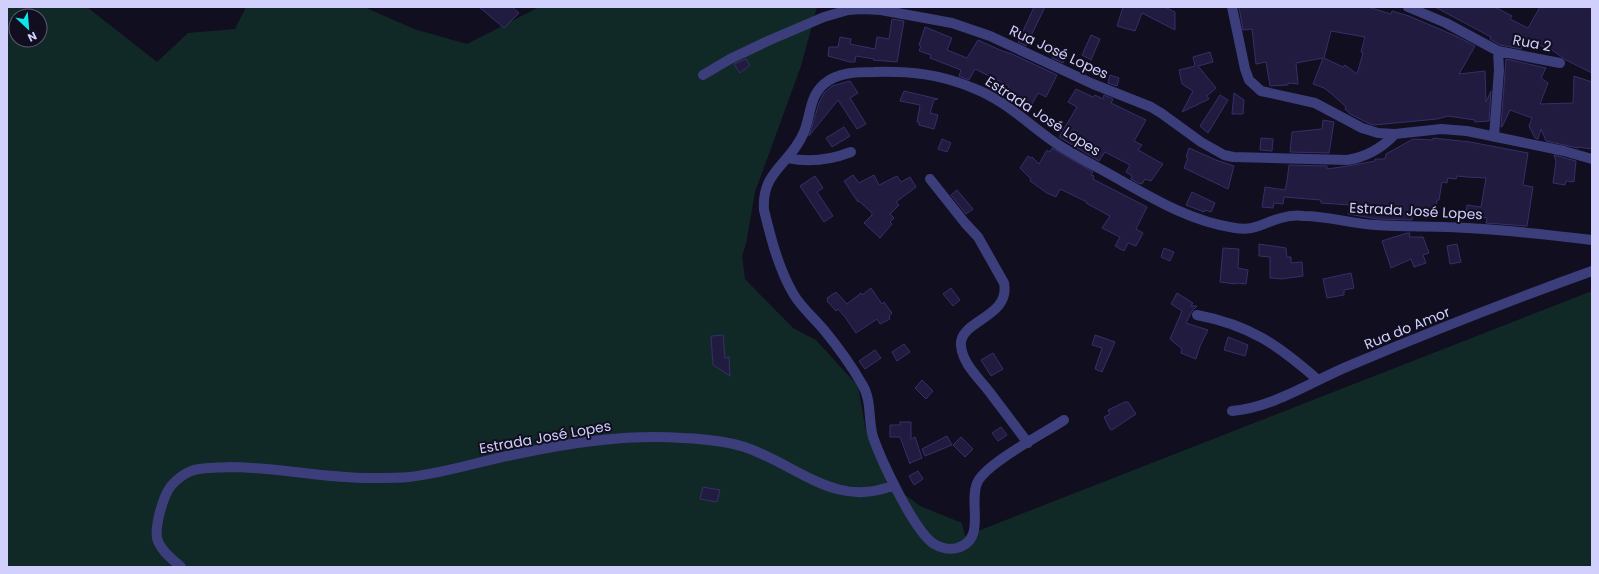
<svg xmlns="http://www.w3.org/2000/svg" width="1599" height="574" viewBox="0 0 1599 574" font-family="Poppins,sans-serif">
<rect width="100%" height="100%" fill="#100e1f"/>
<path fill="#112926" fill-rule="evenodd" d="M7,7H87L157,62L188,33L235,29L246,7H364L414,29L467,44L539,7H817L801,66L755,192L746,244L742,256L745,279L793,328L816,340L858,386L865,426L880,466L888,482L920,506L962,523L965,536L1592,291V567H7ZM16,16H40V40H16Z"/>
<g fill="none" stroke-linecap="round" stroke-linejoin="round">
<path stroke="#0f2642" stroke-width="4" d="M7,564L10,567"/>
</g>
<path fill="#201b3f" stroke="#362f6a" fill-rule="evenodd" d="M479,7H512L519,13L504,28Z
M1034,7H1045L1026,46L1018,42Z
M1123,7H1165L1175,12V30L1142,13L1135,31L1117,26Z
M1239,7H1368L1391,14L1392,11L1409,16L1458,37L1475,46L1459,74L1485,71L1486,102L1491,91L1489,121L1475,122V120L1448,116L1437,119L1374,125L1370,124L1350,114L1345,109L1346,107L1332,94L1324,88L1313,84L1323,58L1296,63L1298,84L1288,83V85L1270,86L1266,62L1256,64L1252,29L1243,30ZM1331,31L1365,37L1361,52L1363,53L1357,74L1345,65L1343,67L1324,58Z
M1435,7H1495L1512,16L1510,19L1528,28L1540,7H1592V73L1566,60L1552,50L1524,39L1521,49L1500,45L1490,39L1491,37Z
M892,19L904,21L897,62L873,60L874,59L856,56L855,62H850L828,56L829,47H838L840,37L851,39L850,44L875,49L877,37L889,39Z
M925,27L952,38L947,50L967,58L978,40L1000,50L1012,54L1057,75L1046,97L1038,93L1032,104L1006,91L1009,86L975,69L969,80L959,76L961,70L930,58L931,55L919,51L921,46L919,45Z
M1091,35L1100,39L1091,60L1082,55Z
M1056,49L1067,55L1063,63L1052,58Z
M1210,52L1213,62L1198,66L1216,88L1207,96L1209,99L1182,112L1193,91L1182,84L1179,70L1195,66L1193,57Z
M746,59L750,65L740,73L734,64Z
M1506,59L1546,68L1541,78L1548,83L1540,104L1573,103L1574,76L1592,82V149L1578,147V148L1546,141L1541,129L1538,139L1535,138L1529,126L1532,118L1510,110L1502,127H1501Z
M1110,75L1119,78L1117,86L1108,83Z
M850,81L858,93L850,98L866,124L857,129L838,100L809,136L819,103L824,93L832,86Z
M1076,89L1093,97L1095,95L1103,99L1104,95L1113,99L1111,103L1146,120L1134,141L1142,145L1138,150L1163,164L1151,181L1145,179L1142,184L1138,183L1131,179L1132,176L1126,172L1130,165L1105,152L1099,161L1059,137L1077,107L1068,102Z
M904,91L938,99L934,100L930,113L938,115L934,129L919,125V122H917L920,105L900,101Z
M1234,93L1244,100L1243,114H1232Z
M1220,95L1228,100L1208,133L1200,126Z
M1323,120L1334,122L1329,153L1290,152L1292,132L1322,129Z
M844,127L850,136L832,147L826,138Z
M1261,138L1273,139L1272,151L1260,150Z
M1433,138L1470,142L1528,153L1523,185L1533,187L1527,226L1486,223L1487,218L1466,214L1467,205L1481,207L1486,178L1467,177L1457,176L1456,179L1448,178L1447,183L1442,182L1439,200H1437L1436,210L1414,208L1412,220L1377,219L1348,214L1350,205L1321,203V200L1284,197L1283,204L1274,203L1273,208L1262,207L1265,187L1285,190L1287,181L1289,165L1327,166V169L1348,166L1375,161V159H1385L1386,154L1413,139L1433,140Z
M942,139L951,143L947,152L938,149Z
M1052,148L1093,172L1091,175L1094,176L1093,179L1147,207L1136,229L1143,233L1136,246L1128,243L1124,251L1115,246L1120,237L1102,228L1110,216L1086,203L1087,202L1060,189L1056,197L1047,193L1030,181L1031,179L1020,168L1028,156L1031,158L1032,157L1039,164L1047,150L1050,152Z
M1189,148L1216,160L1234,166L1228,189L1184,168L1188,158L1186,157Z
M1554,155L1576,161L1574,182L1566,181L1565,185L1553,183L1556,161Z
M853,175L859,183L874,175L879,185L897,176L901,182L910,177L916,187L896,202L899,205L890,214L894,218L890,222L892,224L880,238L864,223L872,215V213L859,201L858,202L844,181Z
M815,176L823,188L817,192L833,216L824,222L800,186Z
M957,190L973,209L966,214L951,195Z
M1192,192L1215,203L1211,212L1205,210L1204,212L1186,205Z
M1407,233H1410L1409,237H1423L1429,253L1423,255L1426,263L1414,267L1411,259L1391,268L1382,241Z
M1259,244L1286,248L1287,257H1291V263L1302,262L1303,276L1282,279L1270,278V257L1259,256Z
M1457,244L1461,262L1450,264L1447,246Z
M1164,248L1174,252L1170,261L1161,257Z
M1223,248L1239,249L1238,268L1248,270L1246,284L1236,283V284L1220,282Z
M1351,273L1354,288L1344,290V295L1327,298L1323,279Z
M871,288L882,304L884,302L892,313L889,316L890,319L880,324L877,319L856,333L845,317L838,309L836,311L827,301L828,300L827,298L836,292L847,304L861,293L862,295Z
M951,288L960,300L953,306L943,294Z
M1177,293L1193,303L1191,306H1197L1192,311L1186,323L1208,330L1200,346L1196,359L1181,353L1182,349L1170,339L1182,311L1171,304Z
M723,335L725,358L729,357L730,376L713,365L711,336Z
M1095,335L1115,342L1102,372L1095,369L1102,348L1092,345Z
M1228,337L1248,345L1245,356L1224,350Z
M904,344L910,352L897,361L892,352Z
M875,350L881,358L865,369L859,361Z
M993,353L1003,369L991,376L981,360Z
M922,380L933,391L926,399L915,388Z
M1125,402H1128L1136,414L1112,430L1110,429L1104,417L1110,414L1108,410Z
M900,422H911V439L915,437L922,458L910,463V464L900,437H890V425H900Z
M1001,427L1007,435L998,441L992,433Z
M947,436L952,445L925,456L922,449Z
M961,437L973,449L965,457L953,445Z
M918,471L923,479L914,485L909,476Z
M703,487L720,490L717,502L700,499Z"/>
<g fill="none" stroke-linecap="round" stroke-linejoin="round">
<path stroke="#3c3e7c" stroke-width="10" d="M1232,7L1245,69L1249,80L1261,91L1315,103L1362,128L1378,133L1395,134L1441,129L1467,131L1564,151L1592,159
M1408,7L1446,23L1498,51L1499,70L1494,136
M1498,51L1560,63
M703,75L730,59L770,40L824,17L848,10L862,9L881,10L952,23L990,36L1093,84L1151,107L1161,113L1201,142L1224,155L1233,157L1347,160C1367,157 1382,148 1395,134
M788,158C810,163 830,160 851,152
M930,179L965,223L978,237L1004,283C1011,318 958,320 961,346C963,365 980,379 991,394C1003,410 1015,426 1028,443
M1197,315C1250,325 1278,345 1318,380
M1232,411C1275,407 1312,381 1351,365C1430,332 1511,300 1592,271
M1064,420C1043,434 990,461 978,481C967,502 988,539 957,548C949,550 941,548 934,544C914,531 881,460 873,437C868,420 872,400 862,384C851,365 838,347 824,330C814,318 802,308 794,295C779,270 771,239 764,210C761,171 791,164 804,132C811,115 809,97 824,84C838,72 857,72 874,72C910,71 940,74 973,88C1005,100 1029,125 1057,144C1077,157 1099,168 1120,180C1155,200 1193,222 1235,228C1256,231 1262,223 1281,218C1288,216 1296,215 1304,216C1329,216 1352,224 1376,225C1406,227 1437,226 1467,228C1509,230 1551,235 1592,240
M181,567C172,559 160,550 157,538C155,525 163,496 171,486C176,480 184,474 191,471C202,467 217,468 229,467C278,467 326,479 375,478C387,478 398,478 409,477C444,473 478,462 512,455C568,443 626,434 683,438C705,439 729,441 750,449C799,467 838,509 894,485"/>
</g>
<g text-anchor="middle" dominant-baseline="central" stroke-width="4" stroke-linejoin="round" paint-order="stroke">
<g font-size="14" fill="#d1cffc" stroke="#100e1f">
<text transform="translate(1532 43) rotate(11)">Rua 2</text>
<text transform="translate(1059 52) rotate(25)">Rua José Lopes</text>
<text transform="translate(1043 116) rotate(33)">Estrada José Lopes</text>
<text transform="translate(1416 211) rotate(3)">Estrada José Lopes</text>
<text transform="translate(1407 328) rotate(-22)">Rua do Amor</text>
<text transform="translate(545 437) rotate(-10)">Estrada José Lopes</text>
</g>
</g>
<rect width="1599" height="574" fill="none" stroke="#d1cffc" stroke-width="16"/>
<g transform="translate(28 28) rotate(154)"><circle r="19" fill="#100e1f" stroke="#5d5b77"/>
<path d="M0-3L7 15L0 10L-7 15Z" fill="#0ee5ea"/>
<text y="-6" font-size="11" font-weight="bold" text-anchor="middle" fill="#d1cffc">N</text>
</g>
</svg>
